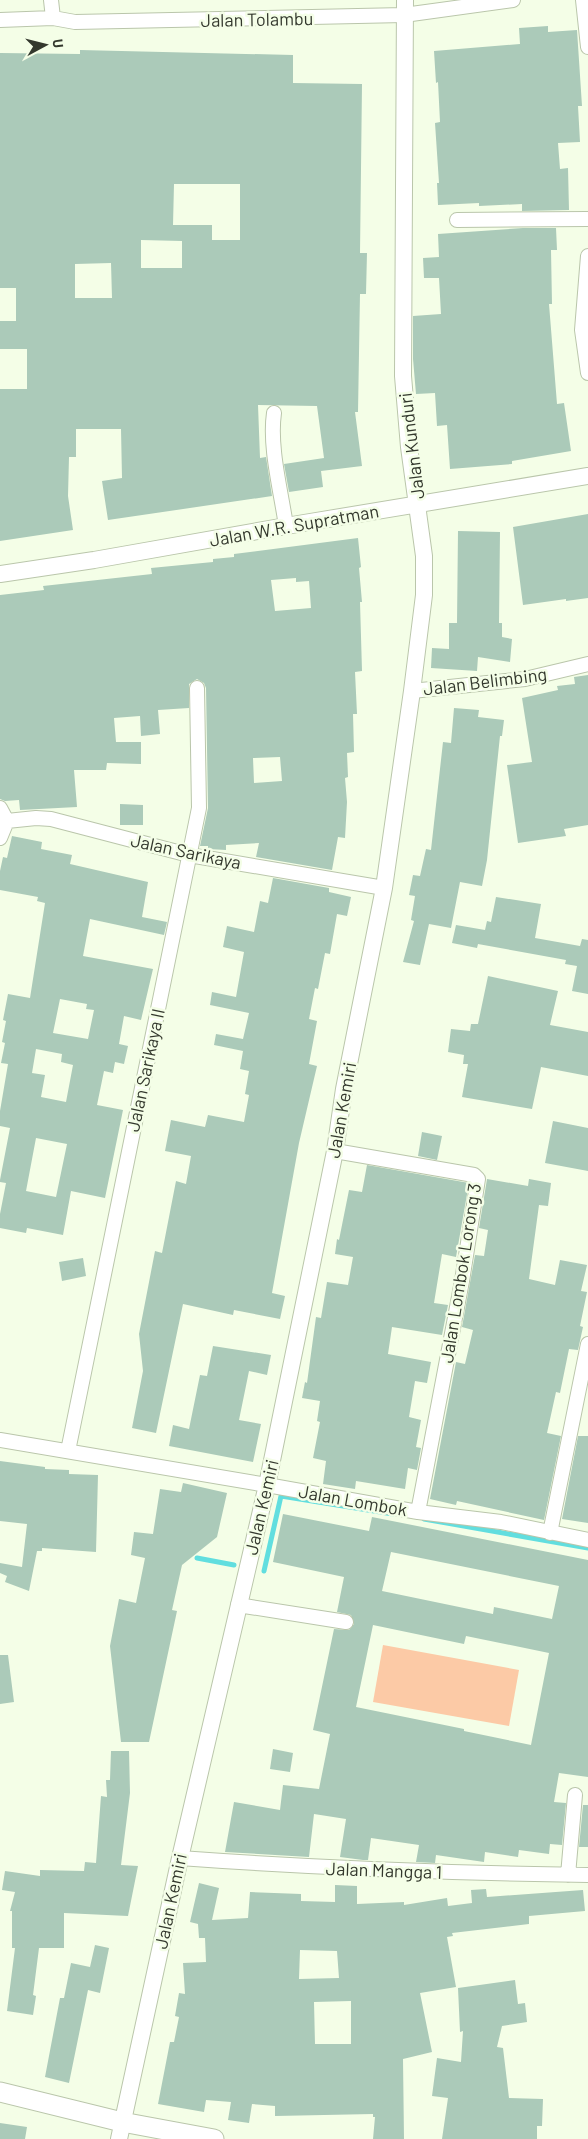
<svg xmlns="http://www.w3.org/2000/svg" width="588" height="2139" viewBox="0 0 588 2139" font-family="Barlow,sans-serif">
<rect width="100%" height="100%" fill="#f4fee7"/>
<path fill="#fccaa6" d="M383,1645L519,1670L509,1726L373,1702Z"/>
<g fill="none" stroke-linecap="round" stroke-linejoin="round">
<path stroke="#61dedf" stroke-width="5" d="M424,1519L588,1548
M197,1558L234,1565
M264,1571L281,1496L393,1514"/>
</g>
<path fill="#abcab9" fill-rule="evenodd" d="M548,26V32L577,30L582,106H578L580,142L558,143L560,169L568,168L569,210L522,211V204L479,206V203L438,205L437,183H439L435,123L440,122L438,82L436,83L434,51L520,44L519,28Z
M80,50L293,55V83L362,84L360,253H367L366,294H360L358,412H355L362,466L321,471L323,487L289,492L284,464L324,458L317,406L258,405L260,458L266,457L272,496L108,520L102,481L122,478L121,429H76V457H69L68,496L73,530L0,541V389H27V349H0V321H16V288H0V53L80,54ZM174,184H240V240H212V225H173ZM141,240L182,241V268H141ZM111,263L112,298H75V264Z
M523,228H556L557,250H551L552,304H549L557,404L564,403L571,451L512,461V464L450,469L447,425L437,426L435,393L416,394L413,359V316L441,314L439,278H424L423,258L439,257L438,234Z
M588,514V598L566,601V599L523,605L513,527Z
M458,531L500,532L499,623H502V637L512,639L510,662L478,657L477,671L431,668L432,648L449,649V623H457Z
M358,538L361,567L359,568L362,602H360L362,671L355,672L357,714H353L354,752L347,753L348,777L345,778L347,802L345,838L338,837L332,870L256,857L259,843L226,845V850L208,849V846H200L208,808L206,688L204,683L197,679L189,684V708L158,710L160,734L141,736L140,716L114,718L116,742H141V764L107,763L106,770H74L77,807L20,810L19,800L5,801L0,799V595L44,590L43,586L152,574L151,568L213,562V559L234,557V554ZM296,578V582L309,581L311,608L275,611L271,580ZM280,757L282,781L254,783L253,758Z
M588,675V825L564,829L566,836L518,843L507,765L532,762L522,698L558,690L557,686L575,684L574,677Z
M454,708L479,710L478,717L504,720L502,736H500L487,860L482,886L460,882L451,928L429,924L420,965L403,962L414,921L411,920L415,896L409,895L413,875L420,876L426,849L431,850L443,742L451,743Z
M120,804L143,805V825H120Z
M12,836L42,842L41,849L72,855L70,864L148,882L142,917L167,922L164,935L90,919L83,956L153,969L141,1020L124,1016L119,1044L128,1046L124,1064L115,1062L113,1073L104,1071L97,1105L123,1110L105,1198L71,1191L63,1235L27,1228L26,1233L0,1228V1214L6,1183L0,1182V1180L10,1128L0,1126V1111L8,1064L1,1063L5,1043L2,1042L6,1021L3,1020L8,994L30,998L45,903L37,901L38,897L0,890V871L3,857L7,858ZM60,999L87,1004L86,1009L94,1010L88,1039L53,1033ZM36,1049L62,1054L61,1062L73,1065L66,1102L41,1097L45,1075L32,1073ZM36,1138L67,1144L56,1197L26,1191Z
M273,878L329,888V892L351,897L347,916L337,914L330,954L325,953L318,989L315,988L309,1019L317,1021L309,1064L317,1066L299,1143L272,1293L285,1296L280,1319L234,1310L233,1315L183,1304L156,1433L132,1428L143,1371L139,1334L155,1251L162,1253L176,1181L186,1184L191,1156L165,1151L171,1120L205,1127L208,1115L244,1122L249,1095L245,1094L249,1071L240,1069L243,1051L214,1045L216,1034L243,1039L249,1013L210,1005L212,992L236,997L244,952L223,947L227,926L254,932L260,901L268,903Z
M496,897L541,904L535,938L580,946L582,939L588,940V994L572,991L577,966L565,964L566,960L478,944L477,948L452,943L456,925L485,930L487,921L491,922Z
M488,976L558,991L550,1025L588,1032V1076L541,1067L532,1109L462,1097L468,1064H463L464,1055L448,1052L451,1029L470,1031L471,1024H478Z
M553,1121L588,1128V1171L545,1163Z
M422,1132L442,1136L437,1160L418,1156Z
M367,1165L469,1183L456,1257L442,1254L434,1303L448,1305L442,1335L392,1327L388,1354L431,1362L427,1383L415,1381L409,1417L421,1420L416,1447L421,1448L417,1470L408,1468L405,1489L356,1481L355,1489L323,1484L326,1461L313,1458L320,1422L317,1421L320,1401L302,1398L305,1382L307,1383L316,1317L321,1318L327,1282L348,1285L353,1257L335,1254L337,1239L339,1240L349,1190L362,1192Z
M487,1179L528,1186L529,1179L551,1183L548,1206L539,1205L529,1279L555,1285L560,1260L587,1265L581,1291L587,1292L580,1326L583,1327L578,1350L569,1349L560,1393L556,1392L547,1433L561,1436L544,1520L457,1501L456,1505L430,1499L456,1362L465,1364L473,1330L462,1327L475,1255L484,1256L488,1230L479,1228Z
M83,1258L86,1276L62,1281L59,1262Z
M213,1346L271,1355L267,1375L249,1371L239,1420L261,1424L253,1462L169,1446L173,1425L189,1429L200,1375L207,1376Z
M578,1436H588V1523L562,1519Z
M0,1461L45,1467V1469L69,1470V1474L98,1475L96,1552L42,1548V1551H37L29,1591L5,1582L7,1576L0,1573V1563L22,1567L27,1524L0,1521Z
M183,1483L227,1493L217,1537L182,1565L172,1610L177,1611L149,1742H121L110,1646L119,1599L136,1603L145,1558L131,1555L134,1532L153,1534L160,1489L181,1492Z
M283,1514L369,1531L372,1517L588,1560V1777L559,1773L554,1802L566,1803L562,1845L550,1844L549,1854L519,1850L518,1857L485,1852L484,1862L436,1855L435,1863L416,1862L419,1845L371,1838L368,1860H363L340,1857L346,1819L314,1814L309,1857L225,1852L234,1802L280,1810L283,1785L319,1789L330,1734L313,1730L334,1629L349,1630L354,1624L351,1615L337,1612L344,1577L273,1562ZM391,1552L559,1586L552,1619L494,1607L493,1614L382,1591ZM373,1625L464,1644L466,1636L549,1653L531,1745L464,1731V1729L356,1707Z
M0,1655H8L14,1702L0,1704Z
M273,1749L293,1753L290,1772L270,1769Z
M111,1751H129L130,1793L121,1865L138,1866L128,1916L64,1913V1948H39L33,1995L36,1996L33,2015L7,2011L15,1948H12V1911H10L15,1892L2,1890L5,1871L40,1876V1870L84,1871L85,1862L96,1863L101,1796L107,1797L106,1780H110Z
M583,1805H588V1847H579Z
M199,1883L219,1888L212,1920L248,1918L250,1892L301,1894V1901L335,1902V1885L357,1886V1904L404,1902V1905L447,1898L448,1906L472,1903L471,1890L486,1889L487,1897L583,1890L585,1911L529,1916V1924L452,1933L453,1936L447,1937L456,1987L420,1993L432,2052L403,2059L404,2139H373L375,2117H373V2114L275,2116V2106L252,2104L249,2123L228,2120L231,2102L206,2100L204,2112L158,2104L170,2042H174L179,2017L175,2016L179,1993L185,1994L183,1963L206,1962L205,1938H199L198,1924L190,1922ZM300,1950L337,1951L339,1978L299,1979ZM351,2001V2044H315L314,2002Z
M95,1945L109,1948L100,1993L88,1990L69,2083L45,2077L60,1998H64L71,1963L90,1967Z
M515,1980L518,2004L525,2003L527,2022L502,2026L497,2047L503,2048L509,2098L543,2099L542,2126H537V2139H442L448,2098L432,2096L437,2058L461,2062L463,2031L460,2032L458,1988Z
M0,2123L27,2127L25,2139H0Z"/>
<g fill="none" stroke-linecap="round" stroke-linejoin="round">
<defs>
<path id="minor" d="M51,0L53,18
M583,0L588,47
M0,20L53,18L75,22L404,15L513,0
M457,220L588,219
M588,256L582,330L588,373
M274,413C269,447 281,491 286,526
M412,691L525,679L588,664
M0,808L7,821
M0,838L7,821L36,818L51,819L189,855L384,888
M335,1151L474,1175L478,1179L462,1281L418,1512
M0,1440L267,1485L418,1512L501,1522L588,1540
M68,1451L199,808L197,688
M550,1533L588,1344
M238,1605L346,1622
M180,1858C316,1868 452,1873 588,1875
M568,1875L575,1795"/>
<path id="tertiary" d="M0,574L94,560L286,526L588,476
M119,2139L180,1858L267,1485L335,1151L344,1089L384,888L412,691L424,595V556L409,447L403,376L405,0"/>
<path id="secondary" d="M0,2092L122,2122L214,2139"/>
</defs>
<use href="#minor" stroke="#bac6ab" stroke-width="16"/>
<use href="#tertiary" stroke="#bac6ab" stroke-width="18"/>
<use href="#secondary" stroke="#bac6ab" stroke-width="21"/>
<use href="#minor" stroke="#fff" stroke-width="14"/>
<use href="#tertiary" stroke="#fff" stroke-width="16"/>
<use href="#secondary" stroke="#fff" stroke-width="19"/>
</g>
<g text-anchor="middle" dominant-baseline="central" stroke-width="5" stroke-linejoin="round" paint-order="stroke">
<g font-size="18" fill="#33382d" stroke="#f4fee7">
<text transform="translate(257 19) rotate(-1)">Jalan Tolambu</text>
<text transform="translate(411 446) rotate(-97)">Jalan Kunduri</text>
<text transform="translate(294 525) rotate(-10)">Jalan W.R. Supratman</text>
<text transform="translate(485 681) rotate(-7)">Jalan Belimbing</text>
<text transform="translate(186 851) rotate(12)">Jalan Sarikaya</text>
<text transform="translate(145 1070) rotate(-78)">Jalan Sarikaya II</text>
<text transform="translate(341 1110) rotate(-80)">Jalan Kemiri</text>
<text transform="translate(460 1273) rotate(-81)">Jalan Lombok Lorong 3</text>
<text transform="translate(353 1500) rotate(10)">Jalan Lombok</text>
<text transform="translate(261 1507) rotate(-77)">Jalan Kemiri</text>
<text transform="translate(384 1870) rotate(2)">Jalan Mangga 1</text>
<text transform="translate(170 1901) rotate(-78)">Jalan Kemiri</text>
</g>
</g>
<g transform="translate(45 45) rotate(83)" stroke="#f4fee7" stroke-width="4" paint-order="stroke">
<path d="M0-4L9 19L0 12L-9 19Z" fill="#33382d"/>
<text y="-8" font-size="14" font-weight="bold" text-anchor="middle" fill="#33382d">U</text>
</g>
</svg>
